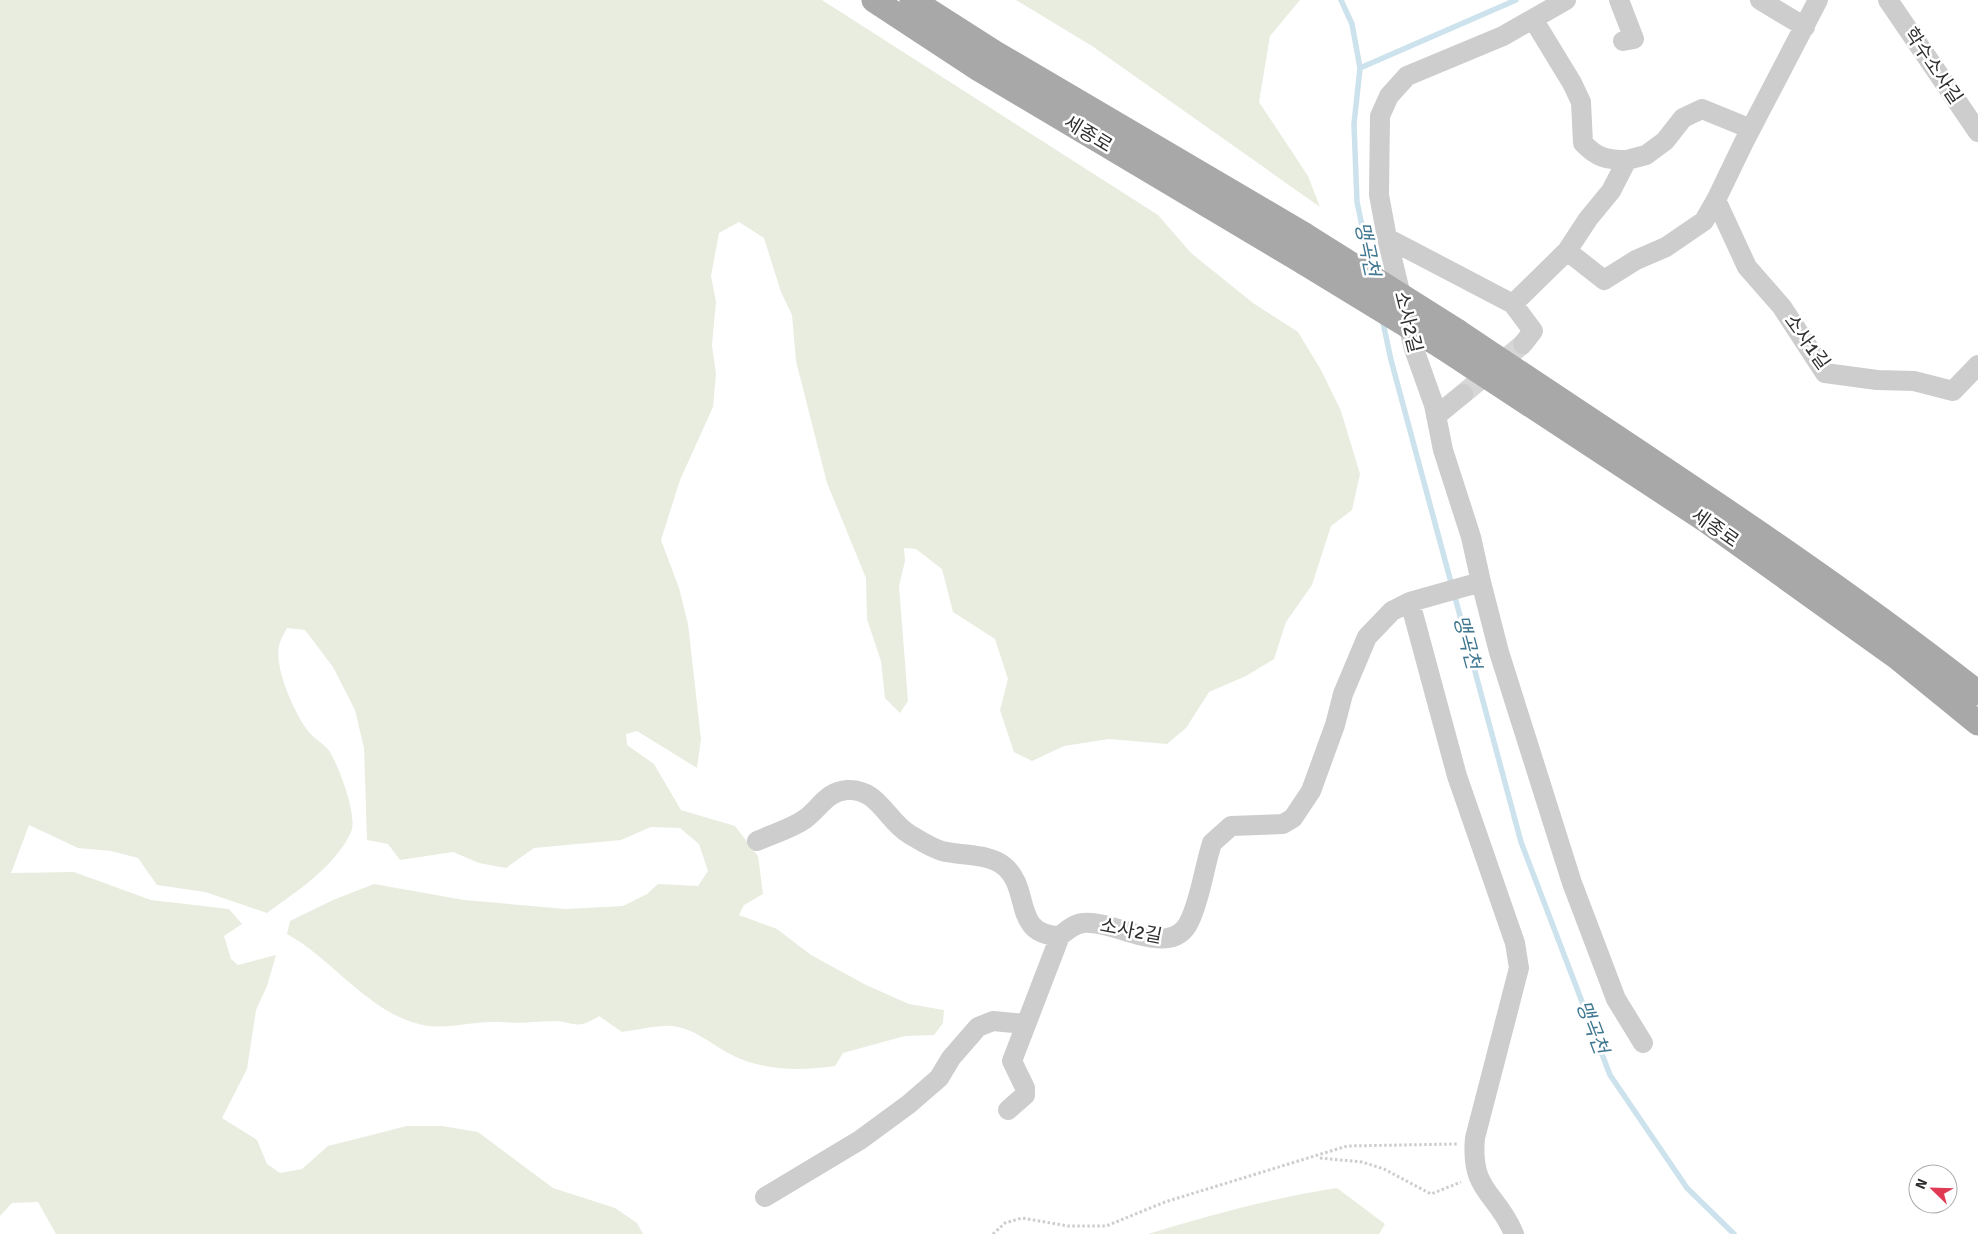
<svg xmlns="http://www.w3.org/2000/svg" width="1978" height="1234" viewBox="0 0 1978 1234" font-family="Signika,'Noto Sans KR',sans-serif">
<rect width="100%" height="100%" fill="#fff"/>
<path fill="#e8eddf" d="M0,0H822L1158,215L1191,253L1253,303L1298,332L1321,370L1341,411L1360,474L1352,510L1331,526L1312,585L1286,622L1274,659L1246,676L1209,692L1186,728L1167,744L1109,739L1064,746L1032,761L1014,752L1000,710L1008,679L995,639L953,612L942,569L916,549L904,548L905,561L899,586L908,701L900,713L885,698L881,661L867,619L866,578L827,483L796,361L792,315L781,292L764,238L739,222L719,233L711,276L716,302L712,345L716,374L713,407L680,480L661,540L679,588L688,624L701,739L697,768L637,731L626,734L627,745L654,764L681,810L735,826L758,856L763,894L744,905L739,915L777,929L811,955L866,985L909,1004L944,1010L943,1023L934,1035L905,1036L843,1053L835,1066C802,1071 761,1071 730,1054C711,1044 696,1029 672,1026C657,1025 638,1030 622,1032L599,1016C594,1019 588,1023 582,1024C575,1026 566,1022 559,1021C540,1021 522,1024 502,1022C474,1020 442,1032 415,1023C365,1008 332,959 287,934L290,921L333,900L374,884L464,900L566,909L623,906L647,894L658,884L698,886L708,871L699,844L680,828L651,827L621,840L534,848L506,868L479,863L453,852L400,860L388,844L367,840L364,748L355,710L333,667L305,630L287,628C284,634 280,640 279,646C274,668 295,714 308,731C314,739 325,744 330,752C339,767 358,816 351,832C335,867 297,891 267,913L205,892L157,885L138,858L111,851L78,848L29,825L11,873L74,872L151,900L229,909L242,924L224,936L231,959L238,965L276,955L267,986L256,1010L247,1069L222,1118L257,1140L267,1164L280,1173L302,1169L328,1146L407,1126H442L478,1132L553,1188L615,1208L637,1223L643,1234H56L38,1202L12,1203L0,1216Z
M1016,0H1300L1270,36L1259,102L1308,176L1320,207L1092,46Z
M1337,1188L1385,1224L1379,1234H1148C1210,1215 1272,1198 1337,1188Z"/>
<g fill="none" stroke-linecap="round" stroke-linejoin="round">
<path stroke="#cce2ec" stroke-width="5.5" d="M1341,0L1352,24L1360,68L1354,124L1357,202L1371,268
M1360,68L1516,0
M1382,318L1391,360L1521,842L1610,1075L1687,1188L1734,1234"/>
<path stroke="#d6d6d6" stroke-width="20" stroke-dasharray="20 10" stroke-linecap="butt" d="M1463,394L1523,344"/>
<path stroke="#cdcdcd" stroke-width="3" stroke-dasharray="2.5 2.5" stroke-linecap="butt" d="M1320,1158L1362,1162L1384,1169L1431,1194L1461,1182
M993,1234L1005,1223L1022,1218L1068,1226H1106L1165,1202L1347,1146L1457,1144"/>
<path stroke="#cdcdcd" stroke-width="20" d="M1619,0L1634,39L1623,41
M1760,0L1805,27
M1818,0L1744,142L1716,200L1747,267L1782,307L1825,373L1877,380L1914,381L1953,391L1978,365
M1888,0L1978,132
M1533,19L1572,83L1581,102L1583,143C1597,158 1607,160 1627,160
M1387,238L1513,304L1533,331L1523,344
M1567,251L1604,280L1636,260L1666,247L1704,221L1716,200
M1513,304L1567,251L1588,219L1611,191L1627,160L1646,155L1665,141L1683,118L1702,109L1751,129
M1436,416L1463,394
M1481,582L1499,652L1572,883L1616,999L1643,1043
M757,841C772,834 791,829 805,819C820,808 827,791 847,790C878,788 886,820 909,834C919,840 931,848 942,851C962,856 988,853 1004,866C1032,889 1011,935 1060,936C1067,930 1074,924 1083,923C1115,919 1172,962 1190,920C1201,896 1204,868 1212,843L1231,826L1283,824L1293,818L1311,791L1335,725L1343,694L1367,637L1392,611L1410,602
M1008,1110L1025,1095V1088L1012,1061L1060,936
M765,1197L860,1140L909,1104L939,1078L951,1058L978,1027L993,1021L1025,1024
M1514,1234C1497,1192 1470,1192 1475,1138L1519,968L1515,943L1457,776L1410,602L1481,582L1471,537L1443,450L1434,405L1414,349L1387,238L1379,195L1380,116L1389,96L1407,76L1503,36L1566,0"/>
<path stroke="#a8a8a8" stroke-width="25" d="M874,0L979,69L1305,263
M912,0L995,53L1303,234
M1457,331C1632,449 1812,562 1978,693
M1441,346L1707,521L1897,657L1978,723"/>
<path stroke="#a8a8a8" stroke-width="25" d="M1303,234L1457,331
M1305,263L1441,346"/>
</g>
<g text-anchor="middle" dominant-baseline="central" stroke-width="5" stroke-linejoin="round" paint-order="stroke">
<g font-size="19" fill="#303030" stroke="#fff">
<text transform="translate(1933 66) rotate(56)">학수소사길</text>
<text transform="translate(1088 134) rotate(31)">세종로</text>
<text transform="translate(1408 322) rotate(76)">소사2길</text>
<text transform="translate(1807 342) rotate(54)">소사1길</text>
<text transform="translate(1715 528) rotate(35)">세종로</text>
<text transform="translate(1131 931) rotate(11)">소사2길</text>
</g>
<g font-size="20" font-style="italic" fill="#407891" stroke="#fff">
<text transform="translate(1367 249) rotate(78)">맹곡천</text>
<text transform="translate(1467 642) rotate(75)">맹곡천</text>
<text transform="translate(1592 1027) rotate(69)">맹곡천</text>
</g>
</g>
<g transform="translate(1933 1189) rotate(293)"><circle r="24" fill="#ffffff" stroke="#acacac"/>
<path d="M0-4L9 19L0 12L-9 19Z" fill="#e03954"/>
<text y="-8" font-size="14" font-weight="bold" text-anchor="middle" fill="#303030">N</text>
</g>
</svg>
